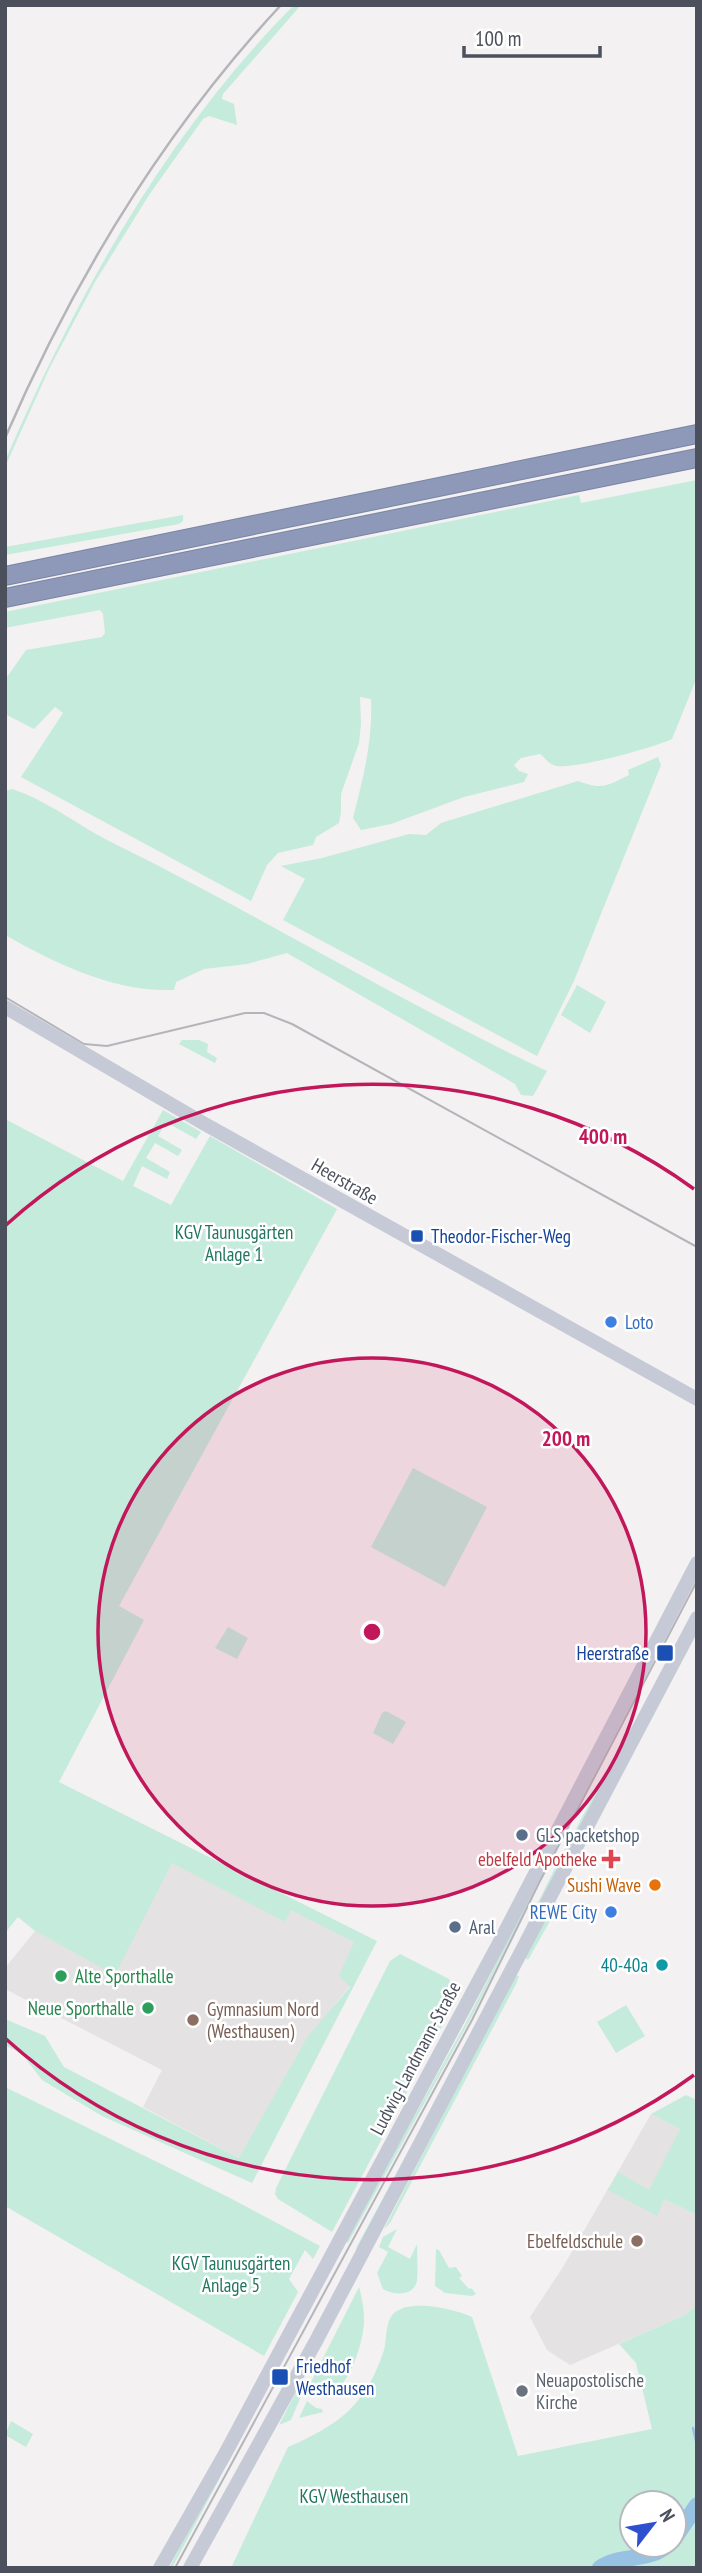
<svg xmlns="http://www.w3.org/2000/svg" width="702" height="2573" viewBox="0 0 702 2573" font-family="'PT Sans Narrow',sans-serif">
<rect width="100%" height="100%" fill="#f3f1f1"/>
<path fill="#e4e2e2" d="M172,1862L285,1922L291,1909L355,1942L340,1976L350,1986L335,2004L239,2158L143,2107L162,2070L5,1989V1968L35,1931L115,1974Z
M651,2114L680,2129L664,2199L697,2215V2305L685,2315L570,2365L547,2350L530,2317L563,2267Z"/>
<path fill="#c5ebdc" fill-rule="evenodd" d="M294,5H301L223,94L222,99L234,104L237,125L209,116L203,119L149,195L95,282L49,369L5,467V461C77,295 165,135 294,5Z
M697,480V677L672,739C655,747 568,772 553,765C548,763 544,757 540,754L521,758L514,765L519,771L528,774L524,782L464,797L391,824L361,830L353,818C363,779 373,740 371,699L360,697L361,724L359,743L341,794V812L339,823L316,837L313,845L278,853L267,865L251,901L21,777L63,713L55,707L34,729L5,714V680L26,650L102,637L105,633L103,614L100,610L5,628V612L579,495L581,503Z
M183,515V521L179,524L5,555V547Z
M658,757L661,765L574,981L537,1056L283,920L305,879L281,866L322,858L409,834L426,835L441,823L578,781C602,790 607,786 629,775L628,770Z
M12,789C49,801 80,827 115,844C261,916 400,1002 547,1071L533,1096L521,1095L515,1084L491,1070L287,953L247,964L204,969L176,982L174,990C113,992 57,964 5,935V791Z
M577,985L606,1002L590,1033L561,1015Z
M182,1040H199L208,1044L207,1052L217,1058L215,1063L179,1044Z
M163,1110L201,1132L196,1139L166,1122L158,1136L182,1150L178,1156L155,1143L146,1158L170,1172L167,1179L142,1166L133,1186L171,1205L210,1136L337,1209L119,1606L144,1620L59,1782L377,1941L252,2183L102,2116L42,2080L22,2054L5,2045V2019L45,2036L64,2067L239,2158L308,2036L350,1987L339,1976L354,1942L291,1910L285,1922L172,1863L115,1975L35,1931L18,1917L5,1933V1119L123,1181Z
M413,1468L487,1507L445,1587L371,1547Z
M228,1627L248,1638L237,1659L215,1648Z
M386,1711L406,1722L393,1744L373,1733L382,1713Z
M595,1771L472,2016L348,2243L345,2241L463,2028Z
M604,1776L607,1778L574,1837L485,2014L357,2252L356,2248L484,2012L556,1866Z
M554,1902L559,1905L528,1960L524,1957Z
M400,1954L449,1979L457,1998L332,2232L278,2199L275,2194L276,2188L390,1961Z
M515,1975L519,1976L516,1984L390,2223L384,2229Z
M626,2005L645,2036L616,2053L597,2022Z
M5,2087L230,2198L320,2246L313,2259L305,2250L289,2279L298,2292L264,2356L5,2206Z
M686,2095L697,2100V2215L664,2199L657,2216L608,2190L618,2172L649,2190L680,2129L651,2114Z
M397,2229L388,2247L410,2259L417,2244C417,2248 418,2275 417,2280C415,2296 394,2296 383,2289L377,2273L388,2252L379,2247L383,2237Z
M436,2249L439,2250L449,2268L456,2267L462,2276L459,2278L469,2289L471,2288L476,2294L472,2296L445,2293L435,2286Z
M359,2287C362,2298 364,2309 364,2320C364,2342 347,2399 320,2396L312,2389L311,2382Z
M697,2305V2568H231L288,2447C339,2425 366,2405 384,2350C387,2339 385,2323 393,2314C409,2298 454,2309 472,2317L518,2456L652,2429L636,2363L619,2344L685,2315ZM632,2503H674V2545H632Z
M299,2386L302,2394L291,2420L279,2425Z
M307,2401L316,2408L322,2409L323,2412L299,2418Z
M11,2421L33,2434L26,2447L5,2435Z
M218,2475L221,2476L172,2568H169Z"/>
<g fill="none" stroke-linecap="round" stroke-linejoin="round">
<path stroke="#97c2e3" stroke-width="2.5" d="M693,2428L697,2445"/>
<path stroke="#97c2e3" stroke-width="16" d="M674,2539L697,2505
M600,2568C619,2554 650,2562 667,2545"/>
<defs>
<path id="motorway" d="M5,576L697,434
M5,598L697,458"/>
</defs>
<use href="#motorway" stroke="#7984a5" stroke-width="20"/>
<path stroke="#c6cad7" stroke-width="14" d="M5,1007L203,1123L697,1399
M160,2568L225,2454L499,1943L697,1563
M190,2568L316,2341L697,1618"/>
<use href="#motorway" stroke="#8e99b9" stroke-width="18"/>
<path stroke="#b4b4ba" stroke-width="2" d="M5,997L84,1044L107,1046L245,1013H264L292,1024L697,1247
M175,2568L472,2020L539,1883L697,1581"/>
<path stroke="#b4b4ba" stroke-width="2.5" d="M5,438C74,279 162,133 281,5"/>
</g>
<circle cx="372" cy="1632" r="274" fill="#c2185b" fill-opacity=".12"/>
<g fill="none" stroke="#c2185b" stroke-width="3.5">
<circle cx="372" cy="1632" r="274"/>
<path d="M694 2075A547 547 0 0 1 6 2039M6 1225A547 547 0 0 1 694 1189"/>
</g>
<g fill="#1a4fb4" stroke="#fff" stroke-width="2.5">
<rect x="410" y="1229" width="14" height="14" rx="3.5"/>
<rect x="656" y="1644" width="18" height="18" rx="3.5"/>
<rect x="271" y="2368" width="18" height="18" rx="3.5"/>
</g>
<g fill="#3f7fe0" stroke="#fff" stroke-width="2.5">
<circle cx="611" cy="1322" r="7"/>
<circle cx="611" cy="1912" r="7"/>
</g>
<g fill="#5c6f8a" stroke="#fff" stroke-width="2.5">
<circle cx="522" cy="1835" r="7"/>
<circle cx="455" cy="1927" r="7"/>
</g>
<path fill="#e0444e" stroke="#fff" stroke-width="2.5" d="M607.5 1848.5h7v7h7v7h-7v7h-7v-7h-7v-7h7z"/>
<circle fill="#e8710a" stroke="#fff" stroke-width="2.5" cx="655" cy="1885" r="7"/>
<circle fill="#0f9aa8" stroke="#fff" stroke-width="2.5" cx="662" cy="1965" r="7"/>
<g fill="#2e9e5b" stroke="#fff" stroke-width="2.5">
<circle cx="61" cy="1976" r="7"/>
<circle cx="148" cy="2008" r="7"/>
</g>
<g fill="#8d6e63" stroke="#fff" stroke-width="2.5">
<circle cx="193" cy="2020" r="7"/>
<circle cx="637" cy="2241" r="7"/>
</g>
<circle fill="#6b7280" stroke="#fff" stroke-width="2.5" cx="522" cy="2391" r="7"/>
<g text-anchor="middle" dominant-baseline="central" stroke-width="5" stroke-linejoin="round" paint-order="stroke">
<g font-size="19" fill="#4b505c" stroke="#fff">
<text transform="translate(345 1181) rotate(30)">Heerstraße</text>
<text transform="translate(415 2058) rotate(-62)">Ludwig-Landmann-Straße</text>
</g>
<g font-size="19" fill="#22765f" stroke="#fff">
<text x="234" y="1232">KGV Taunusgärten<tspan x="234" dy="22">Anlage 1</tspan></text>
<text x="231" y="2263">KGV Taunusgärten<tspan x="231" dy="22">Anlage 5</tspan></text>
<text x="354" y="2496">KGV Westhausen</text>
</g>
<g font-size="19" fill="#164399" stroke="#fff" text-anchor="start">
<text x="431" y="1236">Theodor-Fischer-Weg</text>
<text x="649" y="1653" text-anchor="end">Heerstraße</text>
<text x="296" y="2366">Friedhof<tspan x="296" dy="22">Westhausen</tspan></text>
</g>
<g font-size="19" fill="#366cbe" stroke="#fff" text-anchor="start">
<text x="625" y="1322">Loto</text>
<text x="597" y="1912" text-anchor="end">REWE City</text>
</g>
<g font-size="19" fill="#4e5e75" stroke="#fff" text-anchor="start">
<text x="536" y="1835">GLS packetshop</text>
<text x="469" y="1927">Aral</text>
</g>
<g font-size="19" fill="#be3a42" stroke="#fff" text-anchor="end">
<text x="597" y="1859">ebelfeld Apotheke</text>
</g>
<g font-size="19" fill="#c56008" stroke="#fff" text-anchor="end">
<text x="641" y="1885">Sushi Wave</text>
</g>
<g font-size="19" fill="#0d838f" stroke="#fff" text-anchor="end">
<text x="648" y="1965">40-40a</text>
</g>
<g font-size="19" fill="#27864d" stroke="#fff" text-anchor="start">
<text x="75" y="1976">Alte Sporthalle</text>
<text x="134" y="2008" text-anchor="end">Neue Sporthalle</text>
</g>
<g font-size="19" fill="#785e54" stroke="#fff" text-anchor="start">
<text x="207" y="2009">Gymnasium Nord<tspan x="207" dy="22">(Westhausen)</tspan></text>
<text x="623" y="2241" text-anchor="end">Ebelfeldschule</text>
</g>
<g font-size="19" fill="#5b616d" stroke="#fff" text-anchor="start">
<text x="536" y="2380">Neuapostolische<tspan x="536" dy="22">Kirche</tspan></text>
</g>
</g>
<circle cx="372" cy="1632" r="10" fill="#c2185b" stroke="#fff" stroke-width="3.5"/>
<g font-size="21" text-anchor="middle" font-weight="bold" fill="#c2185b" stroke="#fff" stroke-width="5" stroke-linejoin="round" paint-order="stroke">
<text x="603" y="1144">400 m</text>
<text x="566" y="1446">200 m</text>
</g>
<rect width="702" height="2573" fill="none" stroke="#4b505c" stroke-width="14"/>
<g transform="translate(653 2524) rotate(59)"><circle r="33" fill="#ffffff" stroke="#b7b9be" stroke-width="2"/>
<path d="M0-5L12 26L0 18L-12 26Z" fill="#2e50cf"/>
<text y="-10" font-size="19" font-weight="bold" text-anchor="middle" fill="#4b505c">N</text>
</g>
<path d="M464 46v10h136v-10" fill="none" stroke="#4b505c" stroke-width="3.5"/>
<text x="475" y="46" font-size="21" fill="#4b505c" stroke="#ffffff" stroke-width="5" paint-order="stroke">100 m</text>
</svg>
